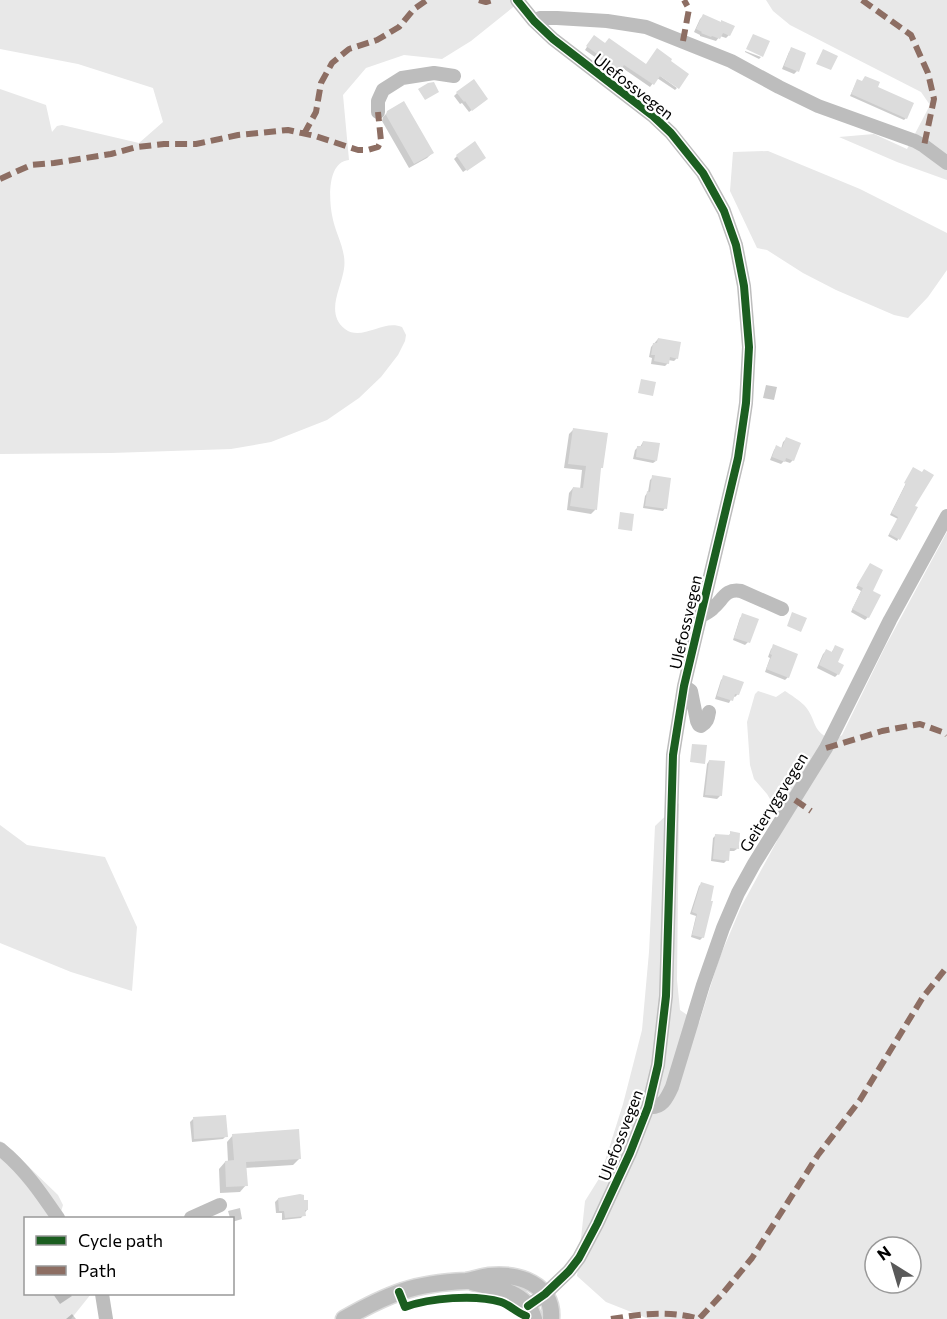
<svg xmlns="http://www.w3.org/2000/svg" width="947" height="1319" viewBox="0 0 947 1319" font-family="Commissioner,sans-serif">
<rect width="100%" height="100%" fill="#fff"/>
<path fill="#e8e8e8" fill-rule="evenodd" d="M0,0H522L471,41L442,59L404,55L366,68L343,95L349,160C327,162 329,199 332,215C335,234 347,250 344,269C341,289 325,313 345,329C362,342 383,319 402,327L406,335L405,341L398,355L381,377L359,398L327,420L271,442L231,449L111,453L0,454V89L46,105L52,132L57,126L62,125L139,143L163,122L153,88L78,64L0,49Z
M766,0H947V180L897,162L839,137L874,134L907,149L930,105L921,92L790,25L773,11Z
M768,151L860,189L947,233V270L928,297L908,318L894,315L836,290L803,273L767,250L757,248L730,191L733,152Z
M947,532V1319H649L606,1302L577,1276L585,1201L600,1177L623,1104L642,1030L649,952L655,826L679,803L677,980L680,1010L699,1023L719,959L741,907L777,841L780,826L776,809L767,794L754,779L750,765L747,722L755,694L758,691L776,697L785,691C791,695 799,700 804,705C818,720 810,733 835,740L842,735L885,647ZM875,1247H911V1283H875Z
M0,825L27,845L105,857L137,927L132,991L71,972L0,943Z
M0,1141L4,1143L58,1195L63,1205L60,1215L62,1218H26V1294H91L71,1319H0Z"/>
<path fill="#0003" d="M703,16L729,35L726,38L720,36L716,41L700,36V35L694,32L700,19Z
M592,39L645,65L677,88L675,90L657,78L650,87L621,67L613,76L600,66L602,62L585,50Z
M792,49L797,71L794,74L782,69L789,52Z
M745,51L761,57L759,59L745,52Z
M856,83L876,88L906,118L904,120L850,96Z
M457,93L483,102L469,112L462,103L460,104L454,96Z
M388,112L432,153L427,158L409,168L382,121L383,117Z
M457,156L481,160L463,172L454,159Z
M658,339L677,358L674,361L668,360V363L665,366L651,364L652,358L649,357L651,347Z
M766,385L777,387L774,400L763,398Z
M573,430L596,492L595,510L591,514L567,510L569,493L573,488L580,489L582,470L564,468L569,434Z
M786,439L793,460L790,463L784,461L781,464L770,460L774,450L776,447L781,449L783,442Z
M643,442L656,461L653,463L633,459L635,450L638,447H640Z
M912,471L913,507L916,508L897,541L888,536L898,519L890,515Z
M653,477L665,508L663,511L643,508L645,496L648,492L650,480Z
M868,568L872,592L868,617L865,620L851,612L861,591L856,588Z
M743,615L748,642L745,645L733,640L740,618Z
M774,646L788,677L785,680L765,672L770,658L768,657L771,649Z
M835,647L838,674L835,677L817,668L823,654L826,651L831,653Z
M724,677L738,694L735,697L733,696L729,703L715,699L721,680Z
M709,761L720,796L717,799L703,797L707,764Z
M731,833L737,849L734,851H728L727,860L724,863L711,861L713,838L716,835L727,837Z
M701,884L703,937L700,940L691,937L696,916L690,914L699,886Z
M193,1119L226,1136L223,1139L192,1142L190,1122Z
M233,1135L300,1158L293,1165L245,1168L246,1185L240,1192L220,1193L219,1169L225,1162H228L227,1142Z
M278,1199L307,1210L301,1218L282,1220V1213H276L275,1202Z
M240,1208L242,1219L232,1222V1218H230L228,1211Z
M53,1294H70L72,1296L60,1304Z
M72,1314L76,1319H66Z"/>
<path fill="#dcdcdc" d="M703,14L721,22V20L735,26L730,36L723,33L720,39L712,36L711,37L701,33L702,32L696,29Z
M753,34L770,41L763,57L746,49Z
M594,35L605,43L609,38L646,64L657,48L672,59L671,61L689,74L679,89L660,76L654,85L624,65L617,75L601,63L604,59L586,46Z
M791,47L806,53L799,72L784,66Z
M823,49L838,56L831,70L816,64Z
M865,76L880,82L878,87L914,103L907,119L851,94L857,79L862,81Z
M474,79L488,99L472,111L465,101L464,102L456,92Z
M434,82L439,92L425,100L418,89L428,83Z
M404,101L434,153L414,164L386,115L387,111Z
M475,141L486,158L467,171L456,155Z
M658,338L681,342L678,359L670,357L669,364L654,361L655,355H651L653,343H657Z
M641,379L656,382L653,396L638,393Z
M573,428L608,433L603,468H601L597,510L570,506L573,487L583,488L586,466L568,464Z
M786,437L801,443L794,461L786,458L785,462L772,457L776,445L782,448Z
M643,441L660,443L657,461L636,457L637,446H642Z
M913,467L922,472L924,469L934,475L915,506L918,507L900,540L889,534L898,517L891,513L906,484L904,483Z
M652,475L671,478L667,509L645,506L647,491L650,492Z
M620,512L634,514L632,531L618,529Z
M870,563L883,570L873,591L881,595L869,618L852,609L863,588L857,585Z
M792,612L807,618L801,632L787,626Z
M742,613L759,619L750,643L734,638Z
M773,644L798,654L789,678L766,669L772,655L770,654Z
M835,645L844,649L838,662L844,665L839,675L819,665L826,649L832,652Z
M723,675L744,682L739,695L735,694L733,701L717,696Z
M692,744L707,745L705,764L690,762Z
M709,760L725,761L722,796L705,795Z
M730,831L740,833L739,849L730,848L729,861L713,859L715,834L730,835Z
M701,882L714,886L711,901H713L704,938L692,935L697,914L692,912Z
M226,1115L228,1137L194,1139L193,1117Z
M299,1129L301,1159L246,1162L248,1186L226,1187L225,1161L234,1160L232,1134Z
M300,1194L304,1195V1200H308V1210H305L306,1216L285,1218L284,1211H279L278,1198Z"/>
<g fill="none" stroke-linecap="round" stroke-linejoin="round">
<defs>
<path id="major" d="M472,1282C496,1289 526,1290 534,1319
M344,1319C363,1308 382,1298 403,1291C424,1284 444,1282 466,1281C474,1280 481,1277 489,1276C518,1273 554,1284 551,1319"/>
</defs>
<use href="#major" stroke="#dbdbdb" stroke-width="19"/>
<path stroke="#bdbdbd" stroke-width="14" d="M517,0L534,21L553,39L653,116L671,133L703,173L724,211L736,245L744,286L749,347L746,403L738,458L684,686L673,755L666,996L658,1065L648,1107L630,1153L597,1224L579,1258L569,1271L545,1294L528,1306
M534,21L540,18H557L607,21L646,27L731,61L779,87L818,106L915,141L924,146L947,163
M378,112V101L383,90L402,78L434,73L454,76
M700,617C704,614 710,612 713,608C723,600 725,588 741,591L782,609
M684,686L691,691L697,721L699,725L701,726C707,722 708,719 709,712
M648,1107C662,1109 667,1098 672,1087L703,985L723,928L738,893L754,864L826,748L890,620L947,516
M0,1149C24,1168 41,1193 58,1218
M191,1218L220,1205
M102,1294L106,1319"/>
<use href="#major" stroke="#bdbdbd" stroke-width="16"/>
<path stroke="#8d6e63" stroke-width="6" stroke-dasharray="12 6" stroke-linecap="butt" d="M479,0L486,2L493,0
M862,0L911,35L928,73L934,99L924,146
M683,41L689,9L684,0
M304,134L316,112L321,83L332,63L349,49L377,40L399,27L414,9L427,0
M0,179L31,165L54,163L111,154L137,147L164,144H196L238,135L288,130L315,136L358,150H368L378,147L381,141L378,112
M826,748L882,731L920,724L945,733L947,735
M795,800L811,811
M611,1319C642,1314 668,1310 699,1319L724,1292L752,1258L818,1155L860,1100L923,997L947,967"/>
<defs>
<path id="cycleway" d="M517,0L534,21L553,39L653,116L671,133L703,173L724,211L736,245L744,286L749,347L746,403L738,458L684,686L673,755L666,996L658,1065L648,1107L630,1153L597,1224L579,1258L569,1271L545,1294L528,1306
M399,1292L405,1307C430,1298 475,1294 501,1302C510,1305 517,1313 526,1316"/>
</defs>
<use href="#cycleway" stroke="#fff" stroke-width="11"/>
<use href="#cycleway" stroke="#1b5e20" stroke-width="8"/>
</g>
<g text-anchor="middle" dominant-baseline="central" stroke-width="4.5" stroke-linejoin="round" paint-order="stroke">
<g font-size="16" fill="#000" stroke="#fff">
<text transform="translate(634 86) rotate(38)">Ulefossvegen</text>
<text transform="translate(685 622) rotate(-77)">Ulefossvegen</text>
<text transform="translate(773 802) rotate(-58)">Geiteryggvegen</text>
<text transform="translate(620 1135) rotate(-69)">Ulefossvegen</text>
</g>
</g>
<rect x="24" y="1217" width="210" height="78" fill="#ffffff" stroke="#999999" stroke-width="1.5"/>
<rect x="36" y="1236" width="30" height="9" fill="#1b5e20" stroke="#999999" stroke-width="1.5"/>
<text x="78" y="1247" font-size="18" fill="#000000">Cycle path</text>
<rect x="36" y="1266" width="30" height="9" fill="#8d6e63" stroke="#999999" stroke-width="1.5"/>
<text x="78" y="1277" font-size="18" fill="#000000">Path</text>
<g transform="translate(893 1265) rotate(323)"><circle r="28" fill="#ffffff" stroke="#999999" stroke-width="1.5"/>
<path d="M0-4.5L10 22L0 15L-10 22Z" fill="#595959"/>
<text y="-9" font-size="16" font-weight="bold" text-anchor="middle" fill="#000000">N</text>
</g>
</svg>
